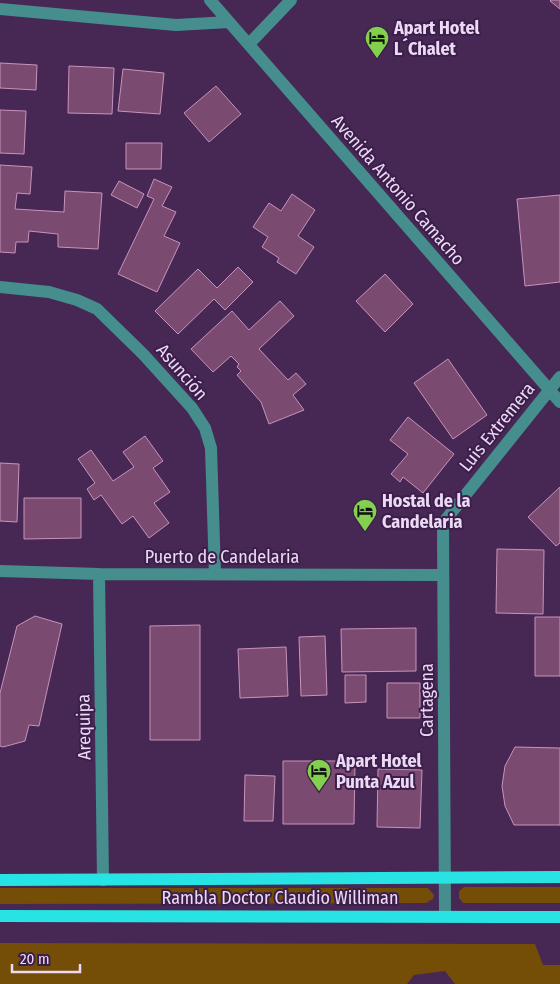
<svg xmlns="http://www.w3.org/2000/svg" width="560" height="984" viewBox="0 0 560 984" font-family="'Fira Sans Condensed',sans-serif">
<rect width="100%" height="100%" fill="#472855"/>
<path fill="#744d06" d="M464,887H560V903H463L459,898V891Z
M0,888H428L434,895L433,899L426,903L0,904Z
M0,943L535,944L543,965H560V984H455L445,971L414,975L407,984H0Z"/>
<path fill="#7a4a70" stroke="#c893bc" d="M560,0V9L550,1L551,0Z
M0,63L37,65L36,90L0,88Z
M69,66L114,68L112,114L68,113Z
M123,69L164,73L160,114L118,111Z
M216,86L241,114L209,142L184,113Z
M0,110L26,111L24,154L0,153Z
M126,143H162L161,169H126Z
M0,165L32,167L30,194L17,193L15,209L64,212L65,191L102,193L98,249L58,247V234L29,231L28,242H16L15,253L0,252Z
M154,179L172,187L162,206L176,212L164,236L180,243L157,292L118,274L154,199L147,196Z
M119,181L144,194L137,208L111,195Z
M292,194L315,210L298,236L314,247L296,274L277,262L279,258L262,247L268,237L253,227L269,203L281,211Z
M560,195V282L525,286L517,199Z
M238,267L253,282L225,310L214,299L178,334L155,311L198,269L217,288Z
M385,274L413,304L385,332L356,301Z
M280,301L294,316L259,349L288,380L296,373L306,384L293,395L304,410L269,424L261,402L237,375L241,371L237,367L239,364L231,356L213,372L191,349L232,311L249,330Z
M448,359L487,415L453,439L414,383Z
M408,417L454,454L423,493L403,477L400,482L391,474L408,454L390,440Z
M145,436L163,461L153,468L170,492L154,503L169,523L149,538L133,516L122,524L101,495L94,500L87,489L95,483L78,459L91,450L113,481L134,467L123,452Z
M0,463L19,464L17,522L0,521Z
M560,487V543L556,546L528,517Z
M24,498H81V538L24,539Z
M497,549L544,550L543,614L496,613Z
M35,616L62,624L39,726L29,725L25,741L3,747L0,746V693L17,626Z
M535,617H560V676H535Z
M200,625V740H150V626Z
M416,628V671L342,672L341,629Z
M325,636L327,695L301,696L299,637Z
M286,647L288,696L240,698L238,649Z
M345,675H366V702L345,703Z
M387,683H420V718H387Z
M515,747L560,748V825H514L505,806L502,786L505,766Z
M283,761H355L354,824H283Z
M378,769L422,770L420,828L377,827Z
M245,775L275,776L273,821H244Z"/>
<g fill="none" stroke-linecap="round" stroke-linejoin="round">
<path stroke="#458e8d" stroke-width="12" d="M210,0L560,402
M0,9L176,25L229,22
M249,44L291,0
M0,287L49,292L77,300L97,309L143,354L192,408L205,428L211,448L215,574
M0,571L99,574L443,575
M99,574L103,880
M445,916L443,523L560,377"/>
<path stroke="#28e3e3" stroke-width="12" d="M0,880L560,877
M0,916L560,917"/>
</g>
<defs>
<symbol id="hotel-pin" viewBox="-11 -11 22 30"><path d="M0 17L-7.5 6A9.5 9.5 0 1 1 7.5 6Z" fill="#83d04e" stroke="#3c1e4a"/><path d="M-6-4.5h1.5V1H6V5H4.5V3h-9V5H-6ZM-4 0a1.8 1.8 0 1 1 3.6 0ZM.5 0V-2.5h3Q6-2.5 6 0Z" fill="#111"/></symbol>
</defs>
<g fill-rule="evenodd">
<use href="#hotel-pin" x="363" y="24" width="28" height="38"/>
<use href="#hotel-pin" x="351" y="497" width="28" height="38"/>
<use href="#hotel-pin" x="305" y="757" width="28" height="38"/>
</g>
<g text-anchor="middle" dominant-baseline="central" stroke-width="4" stroke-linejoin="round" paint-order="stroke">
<g font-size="18" font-weight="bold" fill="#ecdaf5" stroke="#3c1e4a" text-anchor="start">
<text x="394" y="28">Apart Hotel<tspan x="394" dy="21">L´Chalet</tspan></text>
<text x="382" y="501">Hostal de la<tspan x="382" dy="21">Candelaria</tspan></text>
<text x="336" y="761">Apart Hotel<tspan x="336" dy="21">Punta Azul</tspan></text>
</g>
<g font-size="18" fill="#ecdaf5" stroke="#3c1e4a">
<text transform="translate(398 190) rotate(49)">Avenida Antonio Camacho</text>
<text transform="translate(182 372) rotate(49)">Asunción</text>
<text transform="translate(497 427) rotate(-51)">Luis Extremera</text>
<text x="222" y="557">Puerto de Candelaria</text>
<text transform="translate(427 700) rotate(-90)">Cartagena</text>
<text transform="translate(84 727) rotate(-91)">Arequipa</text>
<text x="280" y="898">Rambla Doctor Claudio Williman</text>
</g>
</g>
<path d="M12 964v8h68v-8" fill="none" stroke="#ecdaf5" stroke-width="2.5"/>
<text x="20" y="964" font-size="15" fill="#ecdaf5" stroke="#3c1e4a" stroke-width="4" paint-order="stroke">20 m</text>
</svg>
